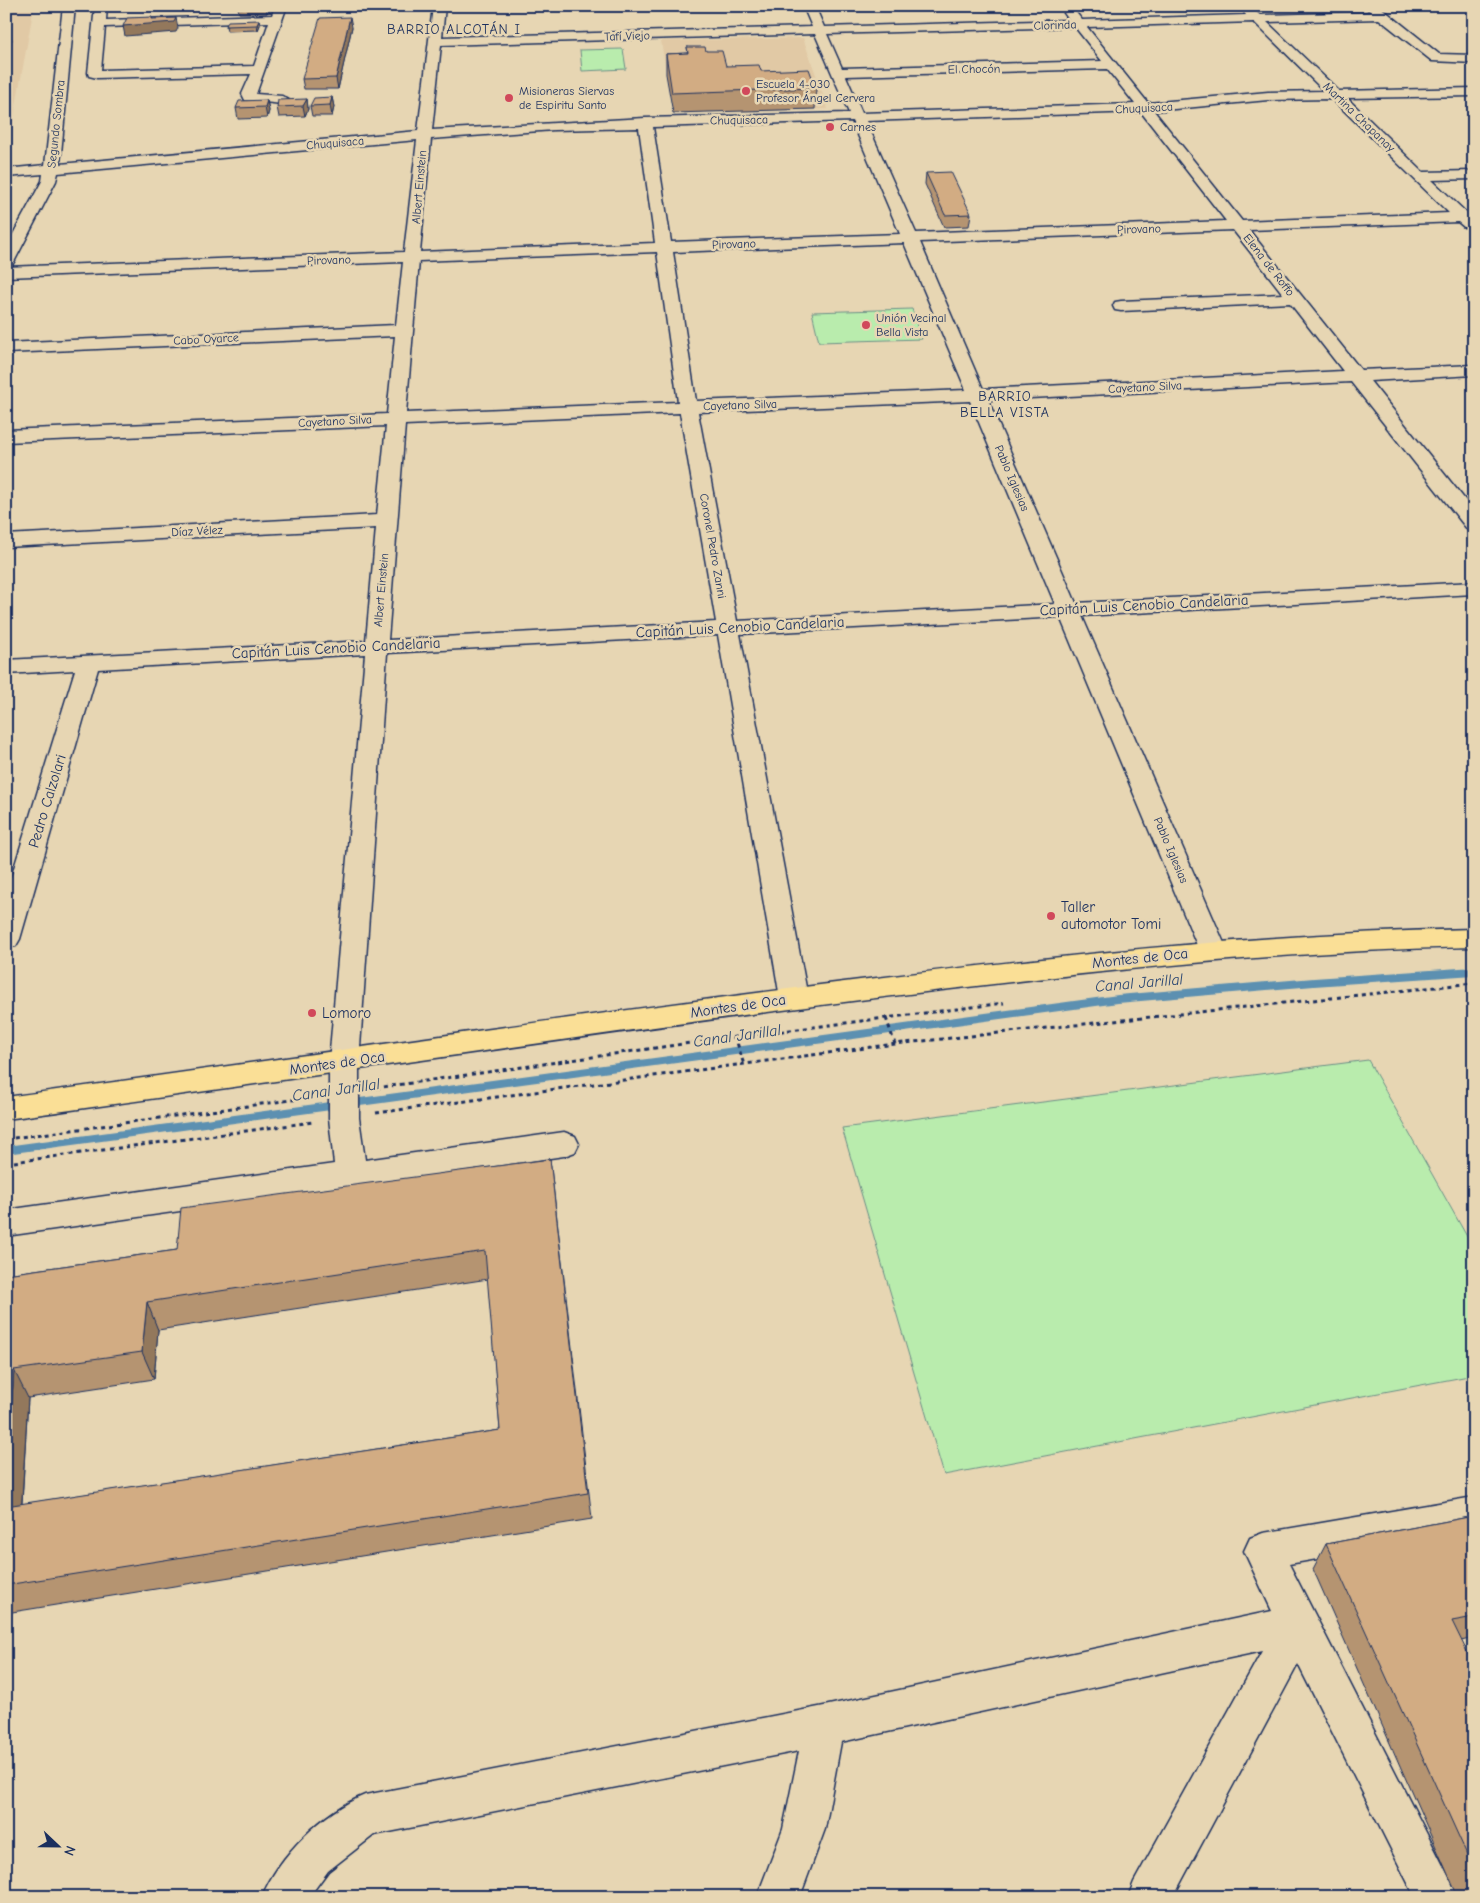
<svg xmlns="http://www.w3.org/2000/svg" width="1480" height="1903" viewBox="0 0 1480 1903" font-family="'Comic Neue',sans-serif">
<rect width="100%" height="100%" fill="#e7d6b3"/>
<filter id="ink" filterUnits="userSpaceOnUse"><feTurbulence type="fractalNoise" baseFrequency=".02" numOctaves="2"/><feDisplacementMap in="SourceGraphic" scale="10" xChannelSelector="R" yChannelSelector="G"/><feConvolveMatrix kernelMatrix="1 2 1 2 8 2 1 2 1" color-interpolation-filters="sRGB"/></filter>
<g filter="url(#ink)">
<path fill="#e1c9a5" d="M6,6H34L6,160Z
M803,38L828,109L673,113L661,41Z"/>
<path fill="#b9ecad" stroke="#6a8e86" d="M623,49L626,69L582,71L580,50Z
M912,309L922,339L819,342L812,312Z
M1368,1060L1474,1249V1375L944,1475L842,1128Z"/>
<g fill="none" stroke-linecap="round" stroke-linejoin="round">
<path fill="#5c90b1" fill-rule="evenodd" d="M1474,967V975L1314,986L1118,1003L6,1154V1146L1118,995L1314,978Z"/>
<defs>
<path id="minor" d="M63,6H75L60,164L418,131L433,6H445L442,37L812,27L803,6H815L824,27L1069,20L1064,13L1070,9L1074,10L1082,20L1246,15L1244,12L1250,8L1260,15L1371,12L1365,6H1379L1439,54L1474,55V63L1432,61L1379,19L1267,22L1339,91L1474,88V96L1347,98L1423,172L1474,171V179L1432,180L1474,220V227H1464L1458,222L1249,230L1361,370L1474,365V375L1370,381L1474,511V531L1467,529L1351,382L988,400L1076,603L1474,582V594L1082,616L1227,950L1223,957L1213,960L1203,957L1199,950L1060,617L740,634L808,998L804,1005L794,1008L784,1005L780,998L718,635L387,653L359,1062V1118L365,1160L564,1132L575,1136L579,1144L575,1152L564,1156L6,1236V1210L334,1164L329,1118V1062L365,654L98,669L20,939L16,946L6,948V894L75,670L6,674V660L366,641L376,528L6,547V535L377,515L386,426L6,442V430L387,414L395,336L6,353V343L396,325L403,262L6,277V267L404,252L417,140L58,173L56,181L14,262L12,265L6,267V247L42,181L43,174L6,177V169L45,165ZM1254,22L1324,91L1268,92L1148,103L1087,27ZM1075,27L1102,61L842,68L827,34ZM815,34L849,113L645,118L432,130L441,45ZM1107,69L1135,104L862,113L846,76ZM1332,99L1449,213L1242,221L1154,111L1268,100ZM1141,112L1226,221L916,233L866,121ZM852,121L900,234L671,242L653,127ZM639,128L655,243L420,252L431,139L554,130ZM1233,230L1283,294L1121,301L1115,302L1113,306L1115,310L1121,311L1290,303L1343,371L983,389L920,242ZM904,243L966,390L696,401L673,252ZM657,252L678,402L406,413L419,261ZM970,401L1055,604L737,621L698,412ZM680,413L716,622L388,640L405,425Z
M95,6H107L106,20L272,15L275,6H287L256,94L282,96L289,100L282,104L245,100L242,94L251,74L97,78L89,76L88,73ZM269,22L254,66L101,70L105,27Z
M1474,1497V1531L1289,1564L1459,1897H1415L1298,1664L1173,1897H1128L1134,1882L1262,1651L841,1742L825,1829L800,1897H757L783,1829L799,1751L374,1835L328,1871L309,1897H262C279,1855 323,1812 365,1795L824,1706L1272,1611L1244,1551L1250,1538L1263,1533Z"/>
<path id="major" d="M1474,929V947C1268,951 1064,975 860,1000C575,1036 291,1080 6,1119V1097C291,1058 575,1015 860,980C1064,955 1268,933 1474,929Z"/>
</defs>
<use href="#minor" stroke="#1b2f5e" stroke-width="3"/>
<use href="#major" stroke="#1b2f5e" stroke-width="3"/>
<path stroke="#1b2f5e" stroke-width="3" stroke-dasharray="4 4" stroke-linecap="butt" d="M886,1018L895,1044
M735,1036L744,1065
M376,1088L704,1041L1004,1003
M376,1113L895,1044L1474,983
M6,1139L313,1097
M6,1163L313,1122"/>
<use href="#minor" fill="#e7d6b3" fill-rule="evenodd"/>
<use href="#major" fill="#fadf96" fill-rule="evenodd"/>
</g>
<path fill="#b59471" stroke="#1b2f5e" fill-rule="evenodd" d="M270,6L267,13H239L238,8Z
M259,20L260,25L258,30L227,31L226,26Z
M352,27L338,89H304L302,79Z
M687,47L706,51L726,66L816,88L815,109L673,113L666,74V54L688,53Z
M332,97L334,107L332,116H312L310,106Z
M307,99L308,109L305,116L279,117L277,107Z
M267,100L269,111L267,118L238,119L236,108Z
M926,173L971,214L969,226L944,227L925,184Z
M550,1159L592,1519L6,1613V1274L177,1250ZM488,1279L500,1430L22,1504L28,1398L154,1379L158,1330Z
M1474,1516V1638L1461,1641L1474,1666V1897H1458L1313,1569L1326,1544Z"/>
<path fill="#93785c" stroke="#1b2f5e" d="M267,6H270L267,13L266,8Z
M152,17L154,23L176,18L178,28L176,32L125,36L123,26L152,19Z
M350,17L352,27L338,89L336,78Z
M259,20L260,25L258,30L257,25Z
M8,26L12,40L6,49V28Z
M332,97L334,107L332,116L330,105Z
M307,99L308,109L305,116L303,106Z
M267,100L269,111L267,118L265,107Z
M147,1302L158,1330L154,1379L142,1352Z
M14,1370L28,1398L20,1533L6,1510V1479Z"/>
<path fill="#d2ac83" stroke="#1b2f5e" d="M239,6H267L266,8H238Z
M152,17V19L176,18L174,22L123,26L127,18Z
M350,17L336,78L302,79L320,18Z
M259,20L257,25L226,26L228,21Z
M687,47H705L706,51H722L726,66L759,65L761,71L809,69L816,88L672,93L666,54L688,53Z
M332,97L330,105L310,106L314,98Z
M307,99L303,106L277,107L278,100Z
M267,100L265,107L236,108L239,101Z
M951,172L971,214L945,215L926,173Z
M550,1159L588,1493L6,1585V1506L500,1430L485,1251L147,1302L142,1352L14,1370L6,1479V1274L177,1250L181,1208Z
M1474,1516V1617L1452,1621L1474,1666V1870L1326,1544Z"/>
</g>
<g fill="#d1495b" stroke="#e7d6b3" stroke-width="2">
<circle cx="746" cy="91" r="5"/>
<circle cx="509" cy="98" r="5"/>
<circle cx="830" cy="127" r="5"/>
<circle cx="866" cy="325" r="5"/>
<circle cx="1051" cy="916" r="5"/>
<circle cx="312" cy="1013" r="5"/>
</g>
<g text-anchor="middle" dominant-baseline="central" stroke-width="5" stroke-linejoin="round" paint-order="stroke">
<g font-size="12" fill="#1b2f5e" stroke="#e7d6b3">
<text transform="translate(1055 25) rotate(-2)">Clorinda</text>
<text transform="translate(627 36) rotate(-2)">Tafí Viejo</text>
<text transform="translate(974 69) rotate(-1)">El Chocón</text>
<text transform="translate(1144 108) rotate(-3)">Chuquisaca</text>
<text transform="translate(1359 117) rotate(44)">Martina Chapanay</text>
<text transform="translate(739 120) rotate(-1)">Chuquisaca</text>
<text transform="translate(56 124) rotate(-84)">Segundo Sombra</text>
<text transform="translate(335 143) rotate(-5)">Chuquisaca</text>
<text transform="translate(419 187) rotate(-85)">Albert Einstein</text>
<text transform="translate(1139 229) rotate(-2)">Pirovano</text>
<text transform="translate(734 244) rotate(-2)">Pirovano</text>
<text transform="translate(329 260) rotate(-2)">Pirovano</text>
<text transform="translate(1269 265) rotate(52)">Elena de Roffo</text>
<text transform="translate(206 339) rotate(-3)">Cabo Oyarce</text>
<text transform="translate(1145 387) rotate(-3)">Cayetano Silva</text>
<text transform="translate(740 405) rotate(-2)">Cayetano Silva</text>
<text transform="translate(335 421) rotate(-3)">Cayetano Silva</text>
<text transform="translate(1012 478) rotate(67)">Pablo Iglesias</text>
<text transform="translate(197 531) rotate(-3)">Díaz Vélez</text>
<text transform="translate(713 546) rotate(80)">Coronel Pedro Zanni</text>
<text transform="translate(381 590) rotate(-85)">Albert Einstein</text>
<text transform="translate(1171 850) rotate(67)">Pablo Iglesias</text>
</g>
<g font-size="12" fill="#1b2f5e" stroke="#e7d6b3" text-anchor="start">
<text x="756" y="84">Escuela 4-030<tspan x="756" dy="14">Profesor Ángel Cervera</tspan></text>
<text x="519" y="91">Misioneras Siervas<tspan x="519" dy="14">de Espiritu Santo</tspan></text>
<text x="840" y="127">Carnes</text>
<text x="876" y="318">Unión Vecinal<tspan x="876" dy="14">Bella Vista</tspan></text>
</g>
<g font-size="14" letter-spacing="1" fill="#1b2f5e" stroke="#e7d6b3">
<text x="454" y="29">BARRIO ALCOTÁN I</text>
<text x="1005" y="396">BARRIO<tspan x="1005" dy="16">BELLA VISTA</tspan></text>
</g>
<g font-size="15" fill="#1b2f5e" stroke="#e7d6b3">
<text transform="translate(1144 605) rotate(-3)">Capitán Luis Cenobio Candelaria</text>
<text transform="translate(740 627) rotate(-3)">Capitán Luis Cenobio Candelaria</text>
<text transform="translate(336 648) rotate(-3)">Capitán Luis Cenobio Candelaria</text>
<text transform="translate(47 801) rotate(-73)">Pedro Calzolari</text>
<text transform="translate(1140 958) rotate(-6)">Montes de Oca</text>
<text transform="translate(738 1006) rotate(-8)">Montes de Oca</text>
<text transform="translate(337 1063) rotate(-8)">Montes de Oca</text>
</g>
<g font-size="15" fill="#1b2f5e" stroke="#e7d6b3" text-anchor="start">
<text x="1061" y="907">Taller<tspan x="1061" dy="17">automotor Tomi</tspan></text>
<text x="322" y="1013">Lomoro</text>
</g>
<g font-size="16" font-style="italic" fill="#2b4773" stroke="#e7d6b3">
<text transform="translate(1139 983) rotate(-5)">Canal Jarillal</text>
<text transform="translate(737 1036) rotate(-8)">Canal Jarillal</text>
<text transform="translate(336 1090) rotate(-8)">Canal Jarillal</text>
</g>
</g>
<rect width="1480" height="1903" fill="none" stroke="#e7d6b3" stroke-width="25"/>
<rect x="12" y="12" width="1455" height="1878" fill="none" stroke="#1b2f5e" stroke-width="2" filter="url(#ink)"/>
<g transform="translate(58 1846) rotate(112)" stroke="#e7d6b3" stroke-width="4" paint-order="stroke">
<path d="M0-4L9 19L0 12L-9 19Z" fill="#1b2f5e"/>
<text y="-8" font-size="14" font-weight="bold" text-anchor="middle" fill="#1b2f5e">N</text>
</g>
</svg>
